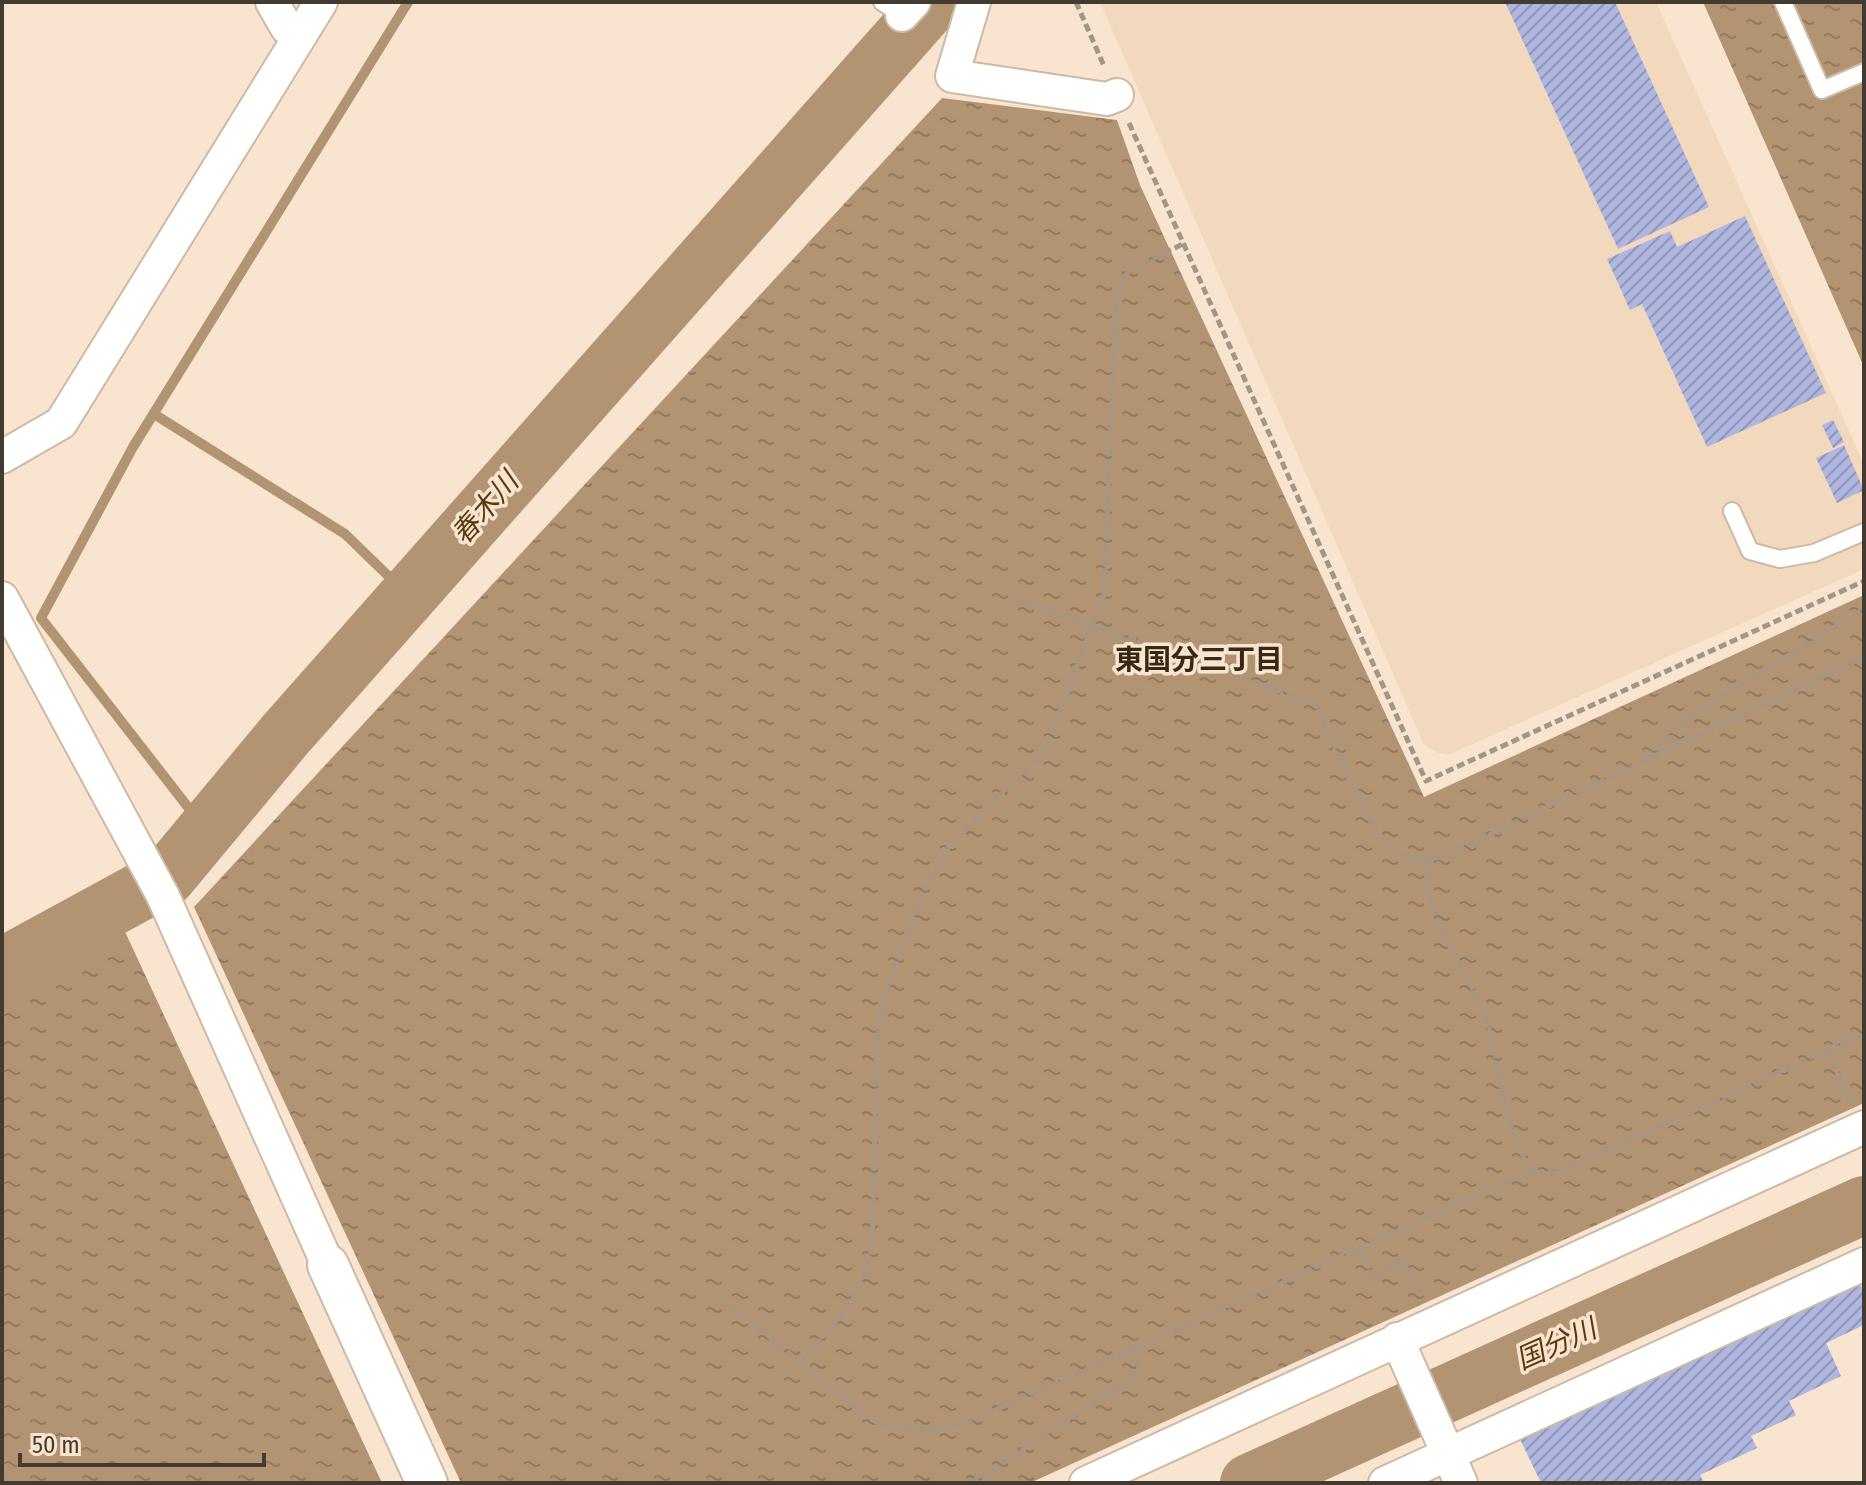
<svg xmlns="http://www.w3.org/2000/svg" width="1866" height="1485" viewBox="0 0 1866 1485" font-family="'Fira Sans Condensed','Noto Sans JP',sans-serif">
<defs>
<pattern id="water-ripples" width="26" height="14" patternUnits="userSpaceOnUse" patternTransform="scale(2)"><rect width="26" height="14" fill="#b39472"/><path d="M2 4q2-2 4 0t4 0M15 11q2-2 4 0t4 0" fill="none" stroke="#937a5e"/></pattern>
<pattern id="building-hatch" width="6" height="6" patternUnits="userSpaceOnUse" patternTransform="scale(2)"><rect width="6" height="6" fill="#afb7e1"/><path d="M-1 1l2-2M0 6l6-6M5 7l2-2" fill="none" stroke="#9096b7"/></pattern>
</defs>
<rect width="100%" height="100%" fill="#f9e5cf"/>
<path fill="#f2d9bd" d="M1100,2H1656L1864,464V569L1448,755L1437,753L1424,745Z"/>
<path fill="url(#water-ripples)" d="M1703,2H1864V367Z
M942,98L1117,120L1140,185L1424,797L1864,595V1103L1030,1483H461L194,907Z
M120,921L382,1483H2V987Z"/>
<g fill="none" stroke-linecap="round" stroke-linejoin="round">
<path stroke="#b39472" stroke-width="10" d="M154,414L345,534L409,596
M205,829L41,618L133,447L408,2"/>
<path stroke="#b39472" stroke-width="58" d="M2,967L167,877L285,735L933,2
M1249,1483L1864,1205"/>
</g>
<path fill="url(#building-hatch)" d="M1505,2H1615L1709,207L1618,249Z
M1745,216L1826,393L1707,447L1642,304L1630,310L1607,259L1670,231L1677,247Z
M1833,420L1844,442L1833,448L1822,425Z
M1844,445L1864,490L1837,503L1816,458Z
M1858,1279L1864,1293V1325L1826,1343L1841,1376L1789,1401L1796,1415L1751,1436L1757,1448L1700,1475L1704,1483H1541L1519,1437Z"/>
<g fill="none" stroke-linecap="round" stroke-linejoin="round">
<defs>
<path id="service" d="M882,2L902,15
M1783,2L1822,90L1864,72
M1732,511L1750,551L1780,559L1814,553L1864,532"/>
<path id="minor" d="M272,2L287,28L300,36
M974,2L952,76L1107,99L1117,95
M902,15L914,2
M2,457L61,423L321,2
M2,598L163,896L328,1265
M1397,1339L1461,1483
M1086,1483L1864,1127
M1385,1483L1864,1264"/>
<path id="tertiary" d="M328,1265L427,1483"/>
</defs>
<use href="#service" stroke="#cdb9a4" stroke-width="20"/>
<use href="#minor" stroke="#cdb9a4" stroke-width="36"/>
<use href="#tertiary" stroke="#cdb9a4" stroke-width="44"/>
<path stroke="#a49686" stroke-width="5" stroke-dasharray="8 4" stroke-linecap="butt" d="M1076,2L1104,66
M1129,123L1426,781L1864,581
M1015,598L1314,703L1377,834C1393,856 1416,862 1442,857L1864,657
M1647,758L1691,715L1864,609
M1427,860C1429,878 1429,897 1435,914C1448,950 1471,978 1484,1013C1503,1065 1500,1124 1532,1171
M1827,1051L1850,1100
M1358,1248L1371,1277L1403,1262L1420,1297
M731,1306L867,1417L882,1425L918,1431L942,1429L963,1424L1532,1171L1545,1174L1561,1171L1864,1033
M800,1364C834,1324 862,1300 872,1247L877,1037L887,988L924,891L946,850L983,811L1044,754L1104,594L1116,301L1129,269L1183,244
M971,1483L1132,1379L1139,1369L1134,1348"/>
<use href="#service" stroke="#fff" stroke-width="16"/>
<use href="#minor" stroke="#fff" stroke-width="32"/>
<use href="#tertiary" stroke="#fff" stroke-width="40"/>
</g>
<g text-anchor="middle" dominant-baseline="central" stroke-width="7" stroke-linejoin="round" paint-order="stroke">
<g font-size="28" font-style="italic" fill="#59390e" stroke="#f9e5cf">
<text transform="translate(485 508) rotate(-49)">春木川</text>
<text transform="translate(1556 1344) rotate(-24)">国分川</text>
</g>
<g font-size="28" font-weight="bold" fill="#382917" stroke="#f9e5cf">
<text x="1199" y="659">東国分三丁目</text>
</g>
</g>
<rect width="1866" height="1485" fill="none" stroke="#433b32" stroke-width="8"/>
<path d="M20 1453v12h244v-12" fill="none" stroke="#433b32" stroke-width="4"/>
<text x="32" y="1453" font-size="24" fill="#433b32" stroke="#f9e5cf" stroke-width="6" paint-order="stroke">50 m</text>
</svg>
